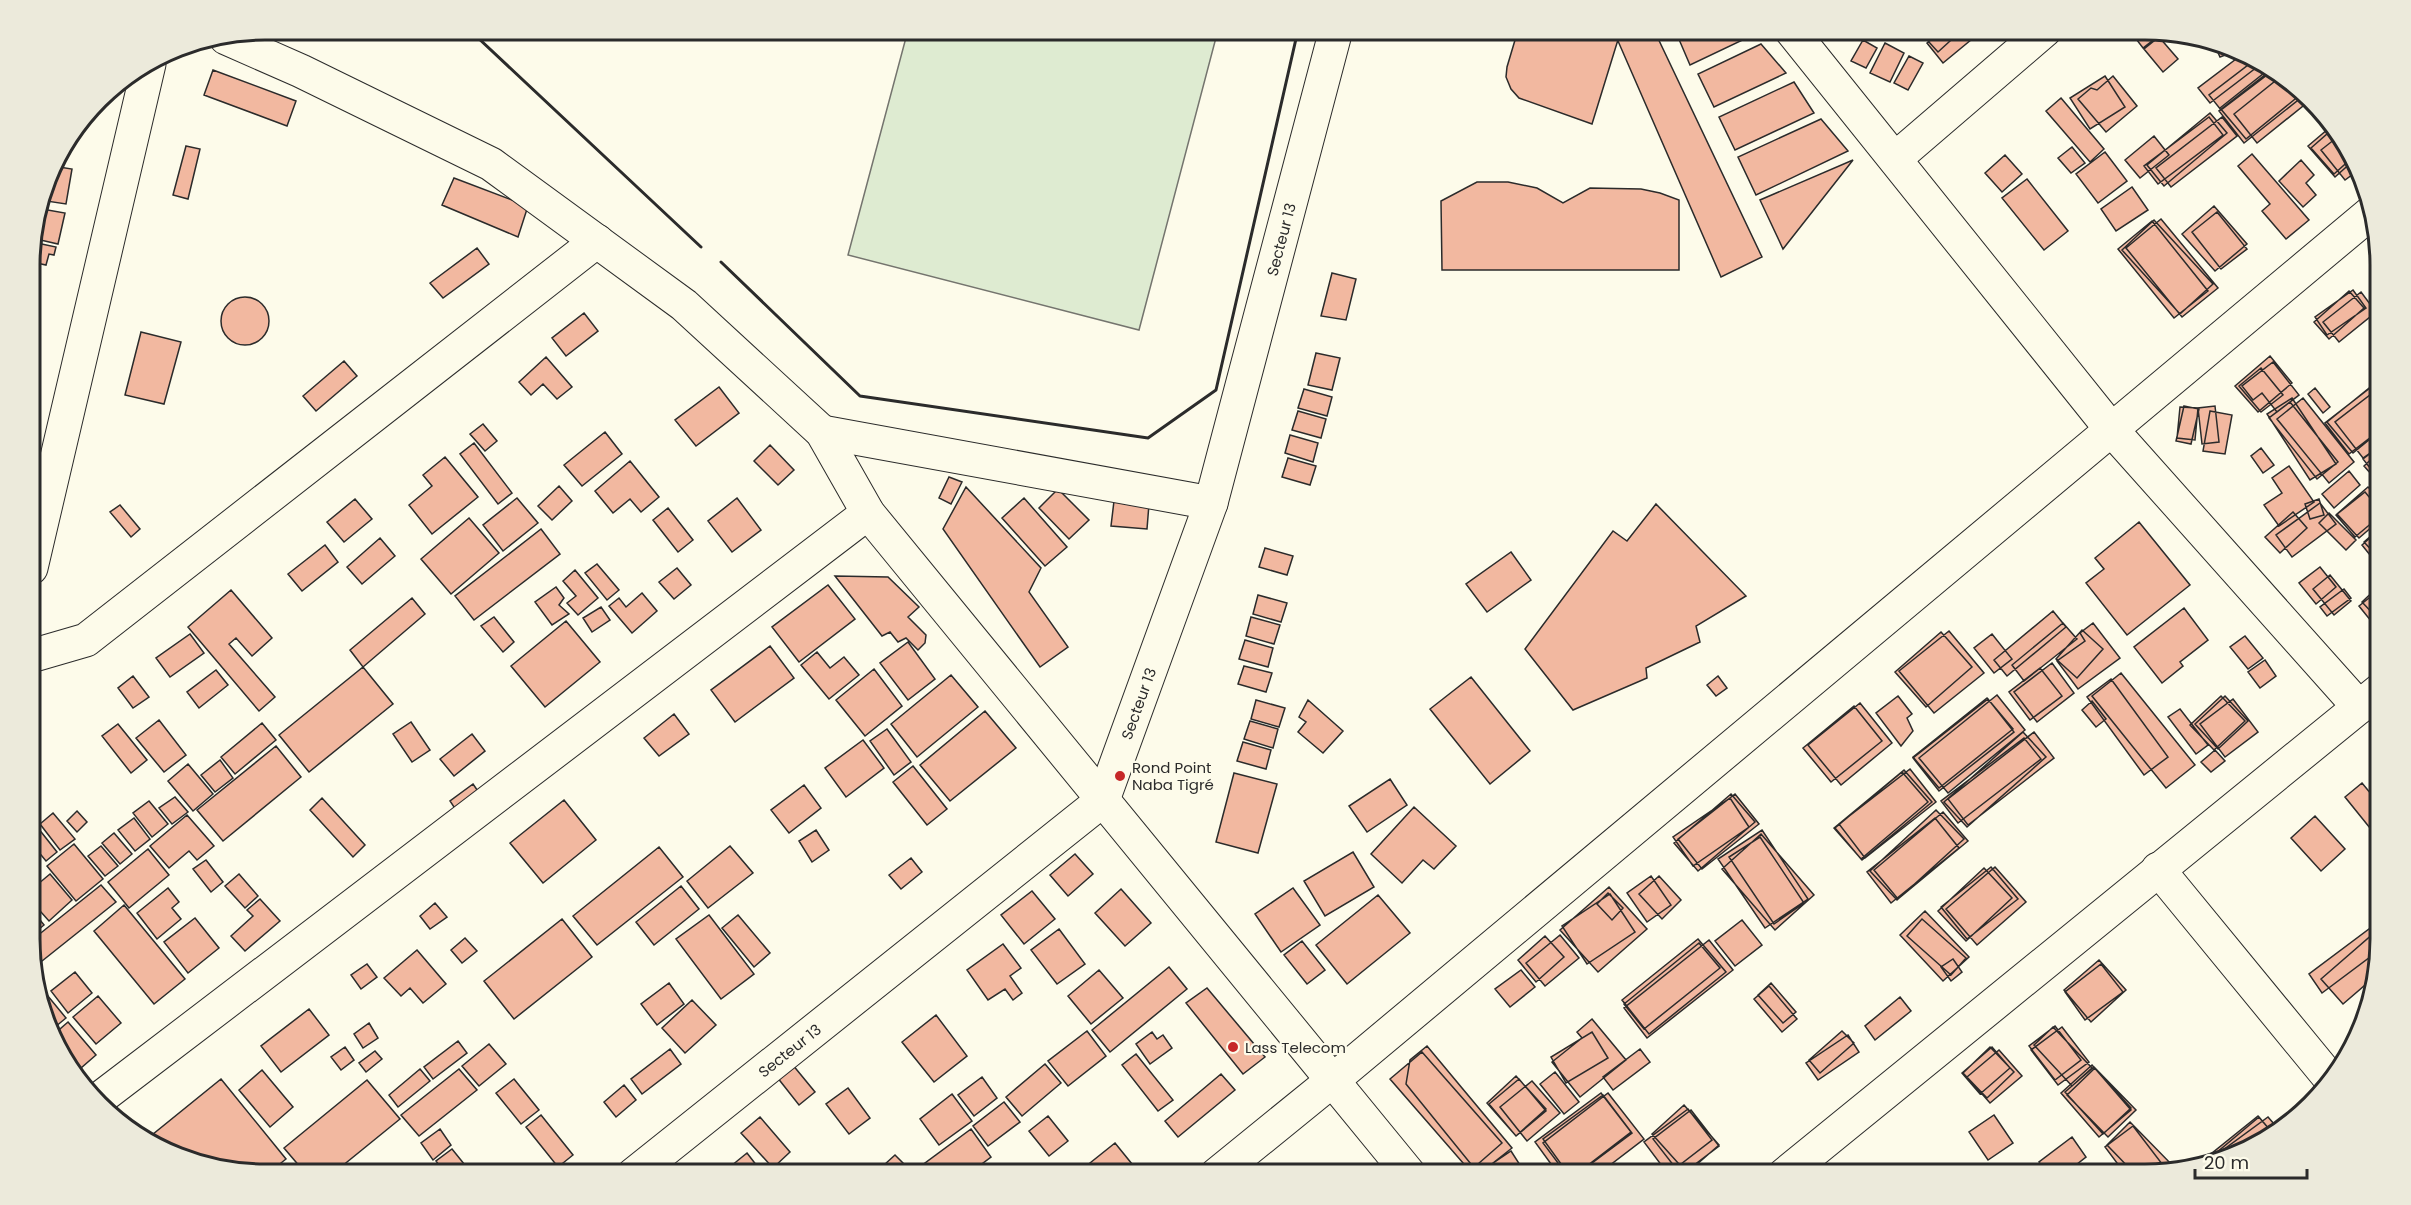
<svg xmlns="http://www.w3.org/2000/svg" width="2411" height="1205" viewBox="0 0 2411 1205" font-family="Poppins,sans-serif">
<rect width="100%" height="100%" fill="#fdfbea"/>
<path fill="#deebd1" stroke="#74746e" stroke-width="1.5" d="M908,30H1218L1139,330L848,255Z"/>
<path fill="#f2b8a0" stroke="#2b2b2b" stroke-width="1.5" d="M1518,30H1621L1592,124L1519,98L1511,89L1506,77L1507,67Z
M1621,30H1654L1762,257L1721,277L1618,41Z
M1675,30H1747L1751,36L1690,65Z
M1918,30H1962L1938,52Z
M1943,30H1983L1943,63L1927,43Z
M2132,30L2153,32L2157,37L2143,48L2130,31Z
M2159,37L2178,59L2163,72L2144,49Z
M1863,40L1877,48L1866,68L1851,61Z
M1885,43L1904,53L1890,82L1870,73Z
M1761,44L1786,73L1714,107L1698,74Z
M2215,46L2236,51L2220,57Z
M2244,53L2249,54L2261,64L2210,103L2198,88Z
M1909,56L1923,63L1908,90L1894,83Z
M2256,59L2271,72L2221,110L2209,95Z
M213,70L296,101L287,126L204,95Z
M2268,70L2300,95L2246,139L2220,108Z
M2270,71L2302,97L2244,143L2219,111Z
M2105,76L2125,107L2090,129L2070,98Z
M2113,76L2137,106L2106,132L2078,99L2091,88L2097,90Z
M2279,78L2308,102L2257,143L2234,114Z
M1794,82L1814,113L1735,150L1719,117Z
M2061,98L2104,149L2090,162L2046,111Z
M2210,113L2227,133L2164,186L2147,165Z
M2209,117L2223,135L2158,184L2144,166Z
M2222,117L2237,136L2171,187L2156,168Z
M1821,119L1848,151L1756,195L1738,157Z
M2334,124L2354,160L2335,177L2308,146Z
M2335,127L2353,157L2334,174L2311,148Z
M2340,135L2360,169L2345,180L2321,150Z
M2154,136L2169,155L2140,178L2125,160Z
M186,146L200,149L188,199L173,195Z
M2072,147L2085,163L2071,173L2058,158Z
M2105,152L2127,181L2098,203L2076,174Z
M2252,154L2309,220L2286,239L2262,211L2270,204L2238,166Z
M2005,155L2022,174L2002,192L1985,173Z
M1853,160L1783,249L1760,200Z
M2301,160L2314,175L2306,183L2316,195L2303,207L2279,181Z
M53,166L72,169L66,204L46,201Z
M454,178L528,206L518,237L442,205Z
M2027,179L2068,231L2044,250L2002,198Z
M1477,182H1508L1537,188L1563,203L1590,188L1641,189L1660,193L1679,200V270H1442L1441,201Z
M2132,187L2148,210L2116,231L2101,209Z
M2214,206L2247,244L2215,271L2182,234Z
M42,209L65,213L58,244L36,239Z
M2217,212L2247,249L2221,269L2192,232Z
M2161,219L2218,288L2182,317L2126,248Z
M2154,220L2213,284L2180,314L2122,250Z
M2152,221L2208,291L2174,318L2118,249Z
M37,243L56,247L54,255L49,254L46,265L32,262Z
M477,248L489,264L443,298L430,283Z
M1332,273L1356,279L1346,320L1321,316Z
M2353,290L2366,308L2327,335L2315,317Z
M2349,291L2364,308L2329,339L2314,322Z
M2361,292L2376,312L2339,342L2323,322Z
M221 321a24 24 0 1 1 48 0a24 24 0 1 1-48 0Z
M31,312L39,313L36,331L31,330Z
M584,313L598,331L566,356L552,338Z
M141,332L181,342L164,404L125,395Z
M1316,353L1340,358L1332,390L1308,385Z
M2270,356L2292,383L2258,412L2235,386Z
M546,357L572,387L557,399L543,384L531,395L519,382Z
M344,361L357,376L316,411L303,396Z
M2273,362L2299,395L2277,412L2262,393L2253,400L2242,386Z
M2261,368L2283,395L2261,412L2239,386Z
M2379,380L2380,431L2353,453L2327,422Z
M2379,381L2380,430L2349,454L2325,423Z
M719,387L739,413L696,446L675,420Z
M2315,388L2330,407L2323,413L2308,394Z
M2379,388L2380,446L2363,458L2335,422Z
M1304,389L1332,397L1327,416L1298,408Z
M2292,398L2336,464L2310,480L2267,414Z
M2303,398L2354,462L2329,483L2277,419Z
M2290,402L2338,462L2317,479L2269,418Z
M2184,406L2199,409L2191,444L2176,441Z
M2215,406L2219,442L2202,444L2198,408Z
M2180,407L2198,408L2195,440L2177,438Z
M1298,411L1326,419L1321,438L1292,430Z
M2210,411L2232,415L2225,454L2203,451Z
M483,424L497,441L485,451L470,434Z
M605,432L622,454L582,486L564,465Z
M1290,435L1318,443L1313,462L1285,453Z
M474,443L512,493L498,504L460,454Z
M770,445L794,470L778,485L754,461Z
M2380,446V481L2363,459Z
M2261,448L2274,465L2263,473L2251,456Z
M2380,451V484L2364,466Z
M445,457L478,497L432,534L409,505L432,486L423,475Z
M1288,458L1316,466L1310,485L1282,477Z
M2380,458V479L2369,466Z
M630,461L659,497L641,512L630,499L613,513L595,491Z
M2289,466L2314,502L2279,526L2264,505L2282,493L2272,478Z
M2349,471L2360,485L2334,508L2322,494Z
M949,477L962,482L951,504L939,498Z
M559,486L572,501L552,520L538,506Z
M966,487L1041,568L1029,592L1068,647L1040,667L943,529Z
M2368,487L2380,499V520L2359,538L2337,514Z
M1058,489L1089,520L1069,539L1039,508Z
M2365,492L2380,510V516L2355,537L2336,515Z
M517,498L538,523L503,551L483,525Z
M737,498L761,530L732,552L708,521Z
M1024,498L1067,547L1045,566L1002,518Z
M355,499L372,519L344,542L327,522Z
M2319,499L2324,515L2310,519L2305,504Z
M1114,501L1149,504L1147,529L1111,526Z
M2320,503L2336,524L2292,557L2276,535Z
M1656,504L1746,596L1696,626L1700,642L1646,668L1647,678L1573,710L1525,649L1613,531L1627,541Z
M120,505L140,529L131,537L110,512Z
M668,508L693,540L678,552L653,520Z
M2293,512L2307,528L2280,553L2265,537Z
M2329,513L2356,540L2346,550L2319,523Z
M469,518L499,553L451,594L421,559Z
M2139,522L2190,585L2127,635L2086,583L2104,569L2095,558Z
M2380,528V559L2364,542Z
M541,529L560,554L474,620L455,596Z
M2380,529V555L2374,560L2362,545Z
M380,538L395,556L362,584L347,567Z
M325,545L338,562L302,591L288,574Z
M1265,548L1293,556L1287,575L1259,567Z
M1511,552L1531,580L1487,612L1466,584Z
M597,564L619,590L607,600L585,573Z
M2320,567L2336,587L2316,604L2299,583Z
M677,568L691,585L674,599L659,582Z
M575,570L598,598L578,615L567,603L576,596L563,581Z
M2330,575L2351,601L2334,615L2313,589Z
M835,576L888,577L919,607L908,617L926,635L925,643L918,650L906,638L898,642L890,632L882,636Z
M828,585L855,619L799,662L772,627Z
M2380,585V615L2377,618L2362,602Z
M556,587L564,598L559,605L569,614L552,625L535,602Z
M2344,589L2351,598L2327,616L2320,607Z
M231,590L272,638L252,656L236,638L229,644L275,697L259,711L188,627Z
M2379,590L2380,613L2371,621L2359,606Z
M642,593L657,611L632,633L609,606L619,598L626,607Z
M1258,595L1287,603L1281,622L1253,614Z
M412,598L425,614L363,667L350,650Z
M601,607L610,620L592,632L583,618Z
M2184,608L2208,640L2180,662L2183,666L2162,683L2134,647Z
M2053,611L2066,627L2007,676L1994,660Z
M494,617L514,642L503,652L481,626Z
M1251,617L1280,625L1274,644L1246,636Z
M566,621L600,662L545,707L511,666Z
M2063,623L2077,639L2024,681L2012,665Z
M2093,623L2120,658L2078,689L2057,661L2085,641L2080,633Z
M2082,630L2103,649L2077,678L2056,659Z
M1949,631L1984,673L1934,713L1899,671Z
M1941,632L1972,667L1926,707L1895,672Z
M190,634L204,653L170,677L156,658Z
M1992,634L2012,659L1994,673L1974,648Z
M2245,636L2263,658L2248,669L2230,647Z
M1245,640L1273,648L1268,667L1239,659Z
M908,642L935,679L908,700L880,663Z
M770,646L794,678L735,722L711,690Z
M817,652L830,668L844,657L859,675L829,699L801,665Z
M2265,660L2276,676L2260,688L2248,672Z
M2052,663L2074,693L2037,722L2014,692Z
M1244,666L1272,673L1266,692L1238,684Z
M363,667L393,704L309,772L279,735Z
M2040,668L2062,696L2030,720L2009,692Z
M874,669L902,706L865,736L836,700Z
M216,670L228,685L199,708L187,692Z
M2121,673L2195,765L2166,788L2092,696Z
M951,675L978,707L917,757L891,724Z
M133,676L149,697L133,708L118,688Z
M1718,676L1727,688L1716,696L1707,685Z
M1471,677L1530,751L1490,784L1430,709Z
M2111,679L2168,757L2144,775L2087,697Z
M1997,695L2025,730L1948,793L1919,758Z
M1898,696L1912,714L1907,718L1913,731L1901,746L1876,713Z
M2221,696L2245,721L2214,750L2190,725Z
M2225,696L2248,721L2218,749L2195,724Z
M1987,698L2013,729L1939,788L1913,757Z
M1988,699L2014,732L1939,791L1913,758Z
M2233,699L2258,732L2225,757L2200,724Z
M1256,700L1285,708L1279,727L1251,719Z
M1308,700L1343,731L1323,753L1298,732L1306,722L1299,717Z
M2092,701L2106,719L2096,727L2082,710Z
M1860,703L1892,743L1841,785L1808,745Z
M1854,706L1882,741L1831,782L1803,748Z
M2180,709L2208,745L2196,754L2168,717Z
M985,711L1016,748L950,801L920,765Z
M674,714L689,734L659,756L644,738Z
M159,720L186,755L164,772L136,738Z
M1250,721L1278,729L1273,748L1244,739Z
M411,722L430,750L412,762L393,734Z
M262,723L276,740L235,774L221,757Z
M118,724L147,760L131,773L102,736Z
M887,729L911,762L894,775L870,741Z
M2023,732L2046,757L1967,827L1944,802Z
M2034,732L2054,758L1968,825L1948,799Z
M472,734L485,751L454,776L440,759Z
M2024,738L2041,759L1958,823L1941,801Z
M863,740L884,768L846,797L825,768Z
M1243,742L1271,750L1266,769L1237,761Z
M276,746L301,777L223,841L197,810Z
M2215,750L2225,761L2211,772L2201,762Z
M220,760L233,778L215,792L201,775Z
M188,764L213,794L193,811L168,781Z
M913,766L947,809L927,825L893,782Z
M1910,769L1936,802L1865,858L1839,824Z
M1904,770L1932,802L1862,860L1834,828Z
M1902,772L1928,802L1861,859L1835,828Z
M1234,773L1277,784L1258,853L1216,842Z
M1390,779L1407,805L1367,832L1349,806Z
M2362,783L2381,806V828L2374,833L2345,797Z
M473,784L482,797L458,813L450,801Z
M804,785L821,808L789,833L771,810Z
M1731,794L1755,822L1698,871L1674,843Z
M1735,794L1759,824L1702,869L1678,839Z
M175,797L188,812L172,824L159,808Z
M322,798L365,845L353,857L310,810Z
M1730,798L1749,827L1693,866L1673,837Z
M564,800L596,840L543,883L510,843Z
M149,801L168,824L152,837L133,813Z
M1414,807L1456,846L1434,869L1423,860L1402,883L1371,854Z
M1936,810L1964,839L1897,900L1870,871Z
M77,811L87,822L77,832L67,821Z
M1943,812L1968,841L1898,899L1874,870Z
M53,813L75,839L60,850L40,824Z
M187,815L214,846L197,860L189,851L169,868L150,846Z
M2315,816L2345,849L2321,871L2291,838Z
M134,818L150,839L135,851L118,830Z
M1935,818L1959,848L1891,903L1867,872Z
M38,828L57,852L46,861L32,844V834Z
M816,830L829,850L812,862L799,841Z
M1762,830L1808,899L1765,928L1718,859Z
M114,833L132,854L120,864L102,843Z
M1761,834L1814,895L1775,930L1722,869Z
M1760,837L1804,903L1774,924L1729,857Z
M74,844L103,879L76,901L47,866Z
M101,846L118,866L105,876L88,856Z
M730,846L753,873L708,908L687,881Z
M659,847L683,877L597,945L573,916Z
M148,849L169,875L129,908L108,882Z
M1353,852L1374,887L1325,916L1304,881Z
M1075,854L1093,874L1068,896L1050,875Z
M911,858L922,872L901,889L889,875Z
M206,860L223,882L211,892L193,869Z
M1991,867L2018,899L1967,939L1941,907Z
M1995,867L2026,902L1977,945L1946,909Z
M1984,868L2012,898L1966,941L1938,911Z
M50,874L72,900L49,921L32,902V889Z
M239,874L258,896L245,908L225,886Z
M1651,876L1671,905L1647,922L1627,893Z
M1659,876L1681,900L1662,919L1639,894Z
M101,885L116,902L32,969V940Z
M681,886L699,909L654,945L636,922Z
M1609,887L1647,929L1598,972L1560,930Z
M168,888L179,902L172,908L181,919L157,939L137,913Z
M1293,888L1320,925L1281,952L1255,914Z
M1121,889L1151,923L1125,946L1095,913Z
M1032,891L1055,919L1024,944L1001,915Z
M1608,893L1623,908L1612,920L1597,904Z
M1610,894L1635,932L1587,964L1562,926Z
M1378,895L1410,933L1347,984L1316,945Z
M260,899L280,921L245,951L231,936L253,916L247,910Z
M435,903L447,917L430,929L420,916Z
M124,905L185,979L154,1004L94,931Z
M32,910L44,925L32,935Z
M1925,911L1969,957L1943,981L1900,935Z
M709,915L754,974L721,999L676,939Z
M738,915L770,953L754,967L722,928Z
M195,918L219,948L188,973L164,942Z
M562,919L592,957L514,1019L484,981Z
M1922,919L1966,958L1951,975L1907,936Z
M1742,920L1762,945L1735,966L1715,941Z
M2381,920V940L2378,951L2322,993L2309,974Z
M2381,927V940L2372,979L2343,1004L2321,979Z
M1059,929L1085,964L1057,984L1031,950Z
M1560,935L1579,958L1545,986L1526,963Z
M1545,936L1564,957L1536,982L1518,960Z
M465,938L477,951L462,963L451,950Z
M1698,939L1726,972L1649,1034L1622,1000Z
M1709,940L1733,970L1647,1038L1624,1008Z
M1302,941L1325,970L1307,984L1284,955Z
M1699,943L1720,968L1644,1029L1624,1004Z
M1003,944L1021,968L1010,976L1022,993L1013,1000L1005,989L988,1000L967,970Z
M417,950L446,984L423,1003L410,988L401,996L384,978Z
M1953,959L1962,972L1951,981L1941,967Z
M2099,960L2126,990L2091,1022L2064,990Z
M367,964L377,977L361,989L351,975Z
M2101,964L2123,992L2085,1020L2065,992Z
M1169,967L1187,989L1110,1052L1092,1030Z
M1099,970L1123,998L1091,1024L1068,996Z
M1521,970L1535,987L1510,1007L1495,989Z
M75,972L92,993L68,1013L51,991Z
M669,983L684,1004L657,1025L641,1004Z
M1771,983L1796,1012L1783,1023L1758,995Z
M38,984L66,1018L49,1032L36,986Z
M1769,986L1797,1019L1782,1032L1754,999Z
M1207,988L1265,1057L1243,1074L1186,1003Z
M98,996L121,1023L96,1044L73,1017Z
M1900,997L1911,1011L1875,1040L1865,1026Z
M692,1000L716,1025L685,1053L662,1028Z
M309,1009L329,1035L281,1072L261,1046Z
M936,1015L967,1056L934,1082L902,1042Z
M1592,1019L1626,1060L1580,1097L1552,1062L1582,1038L1577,1032Z
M68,1022L96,1055L74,1074L52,1036Z
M369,1023L378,1038L363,1048L354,1034Z
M2055,1026L2081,1060L2055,1080L2029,1046Z
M2053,1027L2092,1068L2072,1086L2034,1045Z
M2062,1027L2089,1062L2058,1085L2031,1050Z
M1087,1031L1106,1056L1068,1086L1048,1061Z
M1842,1031L1854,1043L1820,1073L1809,1060Z
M1152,1032L1157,1039L1163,1035L1172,1048L1150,1064L1136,1044Z
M1592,1032L1608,1058L1566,1083L1551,1057Z
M1848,1035L1859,1052L1818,1080L1806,1063Z
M458,1041L467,1053L433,1079L424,1067Z
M489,1044L506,1064L479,1086L462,1066Z
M1427,1046L1512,1148L1479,1174L1406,1084L1410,1060Z
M345,1047L354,1060L341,1070L331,1057Z
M1990,1047L2014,1072L1987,1098L1963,1073Z
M1992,1047L2010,1068L1980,1094L1962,1073Z
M670,1049L681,1064L642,1094L631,1079Z
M1640,1049L1650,1062L1613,1090L1603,1077Z
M1999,1050L2022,1076L1990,1103L1967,1077Z
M375,1051L382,1059L366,1072L359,1063Z
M1422,1052L1502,1143L1470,1171L1390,1079Z
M1136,1054L1173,1100L1158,1111L1122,1065Z
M792,1064L815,1092L799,1105L777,1077Z
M1045,1064L1061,1083L1022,1116L1006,1097Z
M2092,1065L2131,1110L2099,1137L2061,1093Z
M2094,1067L2131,1108L2103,1134L2065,1092Z
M2095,1068L2136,1110L2108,1137L2067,1095Z
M420,1069L430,1081L398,1107L389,1095Z
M459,1069L477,1090L419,1136L401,1115Z
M262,1070L293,1107L270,1127L239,1090Z
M1555,1072L1579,1102L1564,1114L1540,1084Z
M1221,1074L1235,1090L1178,1137L1165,1121Z
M1516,1076L1546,1109L1516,1136L1487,1103Z
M982,1077L997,1098L974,1116L958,1095Z
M221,1079L286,1159L266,1175L162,1151L147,1139Z
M514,1079L539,1110L521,1124L496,1093Z
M1519,1079L1546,1111L1516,1136L1489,1104Z
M367,1080L400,1119L331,1175H307L284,1148Z
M1532,1081L1560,1113L1527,1141L1500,1107Z
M624,1085L636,1100L616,1117L604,1102Z
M848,1088L870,1118L849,1134L826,1104Z
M1601,1093L1631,1132L1575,1175H1559L1535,1142Z
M1608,1093L1644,1139L1597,1175H1567L1543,1143Z
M952,1094L972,1121L939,1145L920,1119Z
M1603,1095L1632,1133L1576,1175H1569L1543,1139Z
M1004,1102L1020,1122L988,1146L973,1126Z
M1684,1105L1719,1145L1687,1173L1652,1134Z
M1688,1109L1712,1140L1668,1174L1644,1142Z
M1691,1110L1719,1146L1681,1175L1653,1139Z
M541,1115L573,1155L558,1167L526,1127Z
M1994,1115L2013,1143L1988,1160L1969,1132Z
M1048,1116L1068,1141L1049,1156L1029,1131Z
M2258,1116L2275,1136L2222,1162L2204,1166L2201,1162Z
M760,1117L790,1152L773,1168L741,1133Z
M2259,1117L2275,1136L2222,1162L2204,1166L2203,1164Z
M2268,1117L2281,1132L2277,1135L2222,1162L2204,1164Z
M2130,1122L2178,1171L2161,1175H2136L2107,1145Z
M2133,1126L2169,1173L2126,1175L2105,1147Z
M440,1129L451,1145L433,1160L421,1143Z
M971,1129L991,1157L967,1175H922L917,1169Z
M2072,1137L2086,1157L2063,1175H2048L2039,1162Z
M1115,1143L1132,1164L1118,1175H1075Z
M452,1149L473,1175H446L436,1161Z
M1511,1151L1520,1165L1505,1175H1486L1483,1170Z
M747,1153L764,1175H739L731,1166Z
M895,1155L908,1168L900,1175H873Z
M290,1166L297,1175H278Z
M792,1168L798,1175H784Z"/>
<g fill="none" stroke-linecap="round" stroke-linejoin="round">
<defs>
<g id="street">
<path d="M1791,30L2111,429L2359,707"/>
<path d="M226,38L301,71L491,164L684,305L822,432L868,513L1410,1175"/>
<path d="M1896,158L2045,30"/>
<path d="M822,432L1211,503"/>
<path d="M31,568L149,64"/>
<path d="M31,656L86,640L597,241"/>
<path d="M2158,869L2332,1081"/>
<path d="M99,1099L868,513"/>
<path id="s1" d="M633,1175L1103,800L1211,503L1336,30"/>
<path d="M1216,1175L1333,1080L2373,211"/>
<path d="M1784,1175L2380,690"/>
</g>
</defs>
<use href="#street" stroke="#2b2b2b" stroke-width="35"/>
<use href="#street" stroke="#fdfbea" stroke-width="33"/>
<path stroke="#2b2b2b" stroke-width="3" d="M478,30L476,36L701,247
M721,262L860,396L1148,438L1216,390L1298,30"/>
</g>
<g fill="#c62828" stroke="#fdfbea" stroke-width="2">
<circle cx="1120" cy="776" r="6"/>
<circle cx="1233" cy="1047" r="6"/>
</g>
<g text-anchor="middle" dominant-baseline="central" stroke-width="4.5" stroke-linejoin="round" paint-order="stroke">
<g font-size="15" fill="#2b2b2b" stroke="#fdfbea">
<text stroke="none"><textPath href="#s1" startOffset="1190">Secteur 13</textPath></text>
<text stroke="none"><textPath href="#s1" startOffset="704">Secteur 13</textPath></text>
<text stroke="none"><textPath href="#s1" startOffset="200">Secteur 13</textPath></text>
</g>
<g font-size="15" fill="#2b2b2b" stroke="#fdfbea" text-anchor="start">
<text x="1132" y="767">Rond Point<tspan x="1132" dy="17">Naba Tigré</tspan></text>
<text x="1245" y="1047">Lass Telecom</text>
</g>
</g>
<path d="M0 0H2411V1205H0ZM265 40H2145A225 225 0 0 1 2370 265V939A225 225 0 0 1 2145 1164H265A225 225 0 0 1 40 939V265A225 225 0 0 1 265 40Z" fill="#eceadb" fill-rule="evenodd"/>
<path fill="none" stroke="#2b2b2b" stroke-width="3" d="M265 40H2145A225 225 0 0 1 2370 265V939A225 225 0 0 1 2145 1164H265A225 225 0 0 1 40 939V265A225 225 0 0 1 265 40Z"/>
<path d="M2195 1169v9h112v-9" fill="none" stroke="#2b2b2b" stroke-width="3"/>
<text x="2204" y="1169" font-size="18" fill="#2b2b2b" stroke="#fdfbea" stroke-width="4.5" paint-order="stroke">20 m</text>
</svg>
